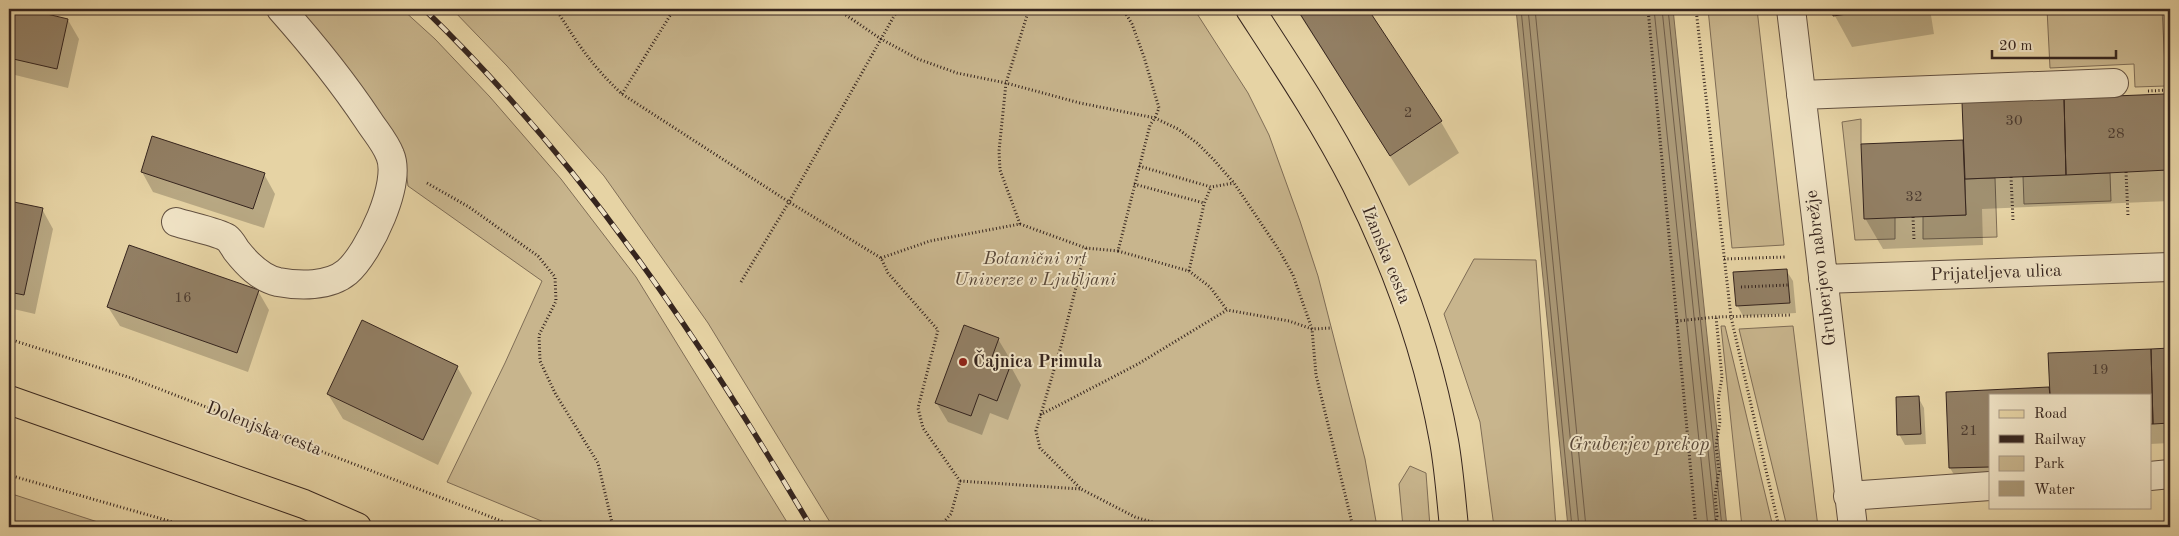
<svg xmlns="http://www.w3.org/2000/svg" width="2179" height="536" viewBox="0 0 2179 536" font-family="'Old Standard TT',serif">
<rect width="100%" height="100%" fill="#e6d3a4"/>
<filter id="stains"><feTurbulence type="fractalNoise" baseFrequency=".004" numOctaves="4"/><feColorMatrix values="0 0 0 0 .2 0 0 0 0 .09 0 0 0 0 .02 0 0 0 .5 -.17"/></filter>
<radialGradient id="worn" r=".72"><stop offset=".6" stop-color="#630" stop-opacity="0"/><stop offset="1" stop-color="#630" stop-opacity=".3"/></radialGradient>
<path fill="#c8b58d" stroke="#7f6d56" d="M297,9H402L435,39L490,97L561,179L636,277L790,527H556L447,482L505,363L542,281L408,186L405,163Z
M452,9H1194L1248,93L1269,135L1300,221L1318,276L1365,459L1377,527H833L708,323L604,176L507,66Z
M1708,9H1757L1784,245L1732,248Z
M2047,9H2162L2166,86L2135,87L2134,64L2050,68Z
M1861,119V144L1895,217V239L1855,240L1842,122Z
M2110,173L2111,201L2024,204L2023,176Z
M1995,178L1997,237L1923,239V216L1966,215L1965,179Z
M1474,259L1536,260L1556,527H1494L1480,422L1444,314Z
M1721,326H1725L1773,527H1742Z
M1793,326L1818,527H1787L1739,329Z
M1410,466L1426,473L1430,527H1403L1399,484Z
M9,493L113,527H9Z"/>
<path fill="#aa9876" stroke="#7c6a53" d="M1516,9H1673L1727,527H1568Z"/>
<path fill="#0003" d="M14,9L68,20L79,39L68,88L15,75L9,65V33Z
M1296,9H1367L1441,122L1459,153L1409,186Z
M1833,9H1930L1934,34L1852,47L1835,16Z
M2164,95L2170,106V201L1982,209L1983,245L1883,249L1865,218L1862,145L1965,142Z
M142,172L264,174L275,194L264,228L153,192Z
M9,202L42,209L53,229L35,314L9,308Z
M1786,270L1793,281L1796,313L1743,316L1737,305Z
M258,291L269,310L248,372L120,326L108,307Z
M362,322L457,367L472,393L438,465L343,419L328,394Z
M998,339L1010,359L1008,364L1010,365L1021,385L1008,420L990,413L982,435L948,422L936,402Z
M2170,349V443L2150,444V395H1990V492L1965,493L1950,468L1947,393L2051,388L2049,354Z
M1918,397L1924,408L1926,444L1905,445L1899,434Z"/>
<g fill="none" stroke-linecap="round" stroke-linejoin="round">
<path stroke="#705e4a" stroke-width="1" d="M1521,9L1572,527
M1528,9L1579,527
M1535,9L1586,527
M1654,9L1708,527
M1662,9L1716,527
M1668,9L1722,527"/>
</g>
<path fill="#927f64" stroke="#36251e" d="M13,9H26L68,19L57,69L9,58V27Z
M1297,9H1368L1442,121L1390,156Z
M1832,9H1883L1833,16Z
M2165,94L2168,170L2066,175L2064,98Z
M2064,98L2066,175L1965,179L1962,102Z
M152,136L265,173L253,209L141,172Z
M1963,140L1966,215L1864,219L1861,144Z
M9,201L43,208L24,295L9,292Z
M129,245L259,290L237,353L107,307Z
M1787,269L1790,303L1736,306L1733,272Z
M362,320L458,366L423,440L327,394Z
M964,325L999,338L992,357L1011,364L997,401L979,394L971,416L935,403Z
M2170,348V423L2153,424L2151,349Z
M2151,349L2153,424H2150V395H2050L2048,353Z
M2049,387L2050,395H1990V467L1949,468L1946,392Z
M1919,396L1921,434L1897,435L1896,397Z"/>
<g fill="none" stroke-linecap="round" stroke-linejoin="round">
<defs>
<path id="minor" d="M1791,9L1853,527
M1801,95L2114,83
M176,222C188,226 218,232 227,238C231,241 234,247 236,250C247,264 260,278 278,282C299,286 329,287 347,272C369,253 402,183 390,155C385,142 375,131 368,120C342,81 312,44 281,9
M1823,279L2170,267
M2150,476L2170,474
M1848,496L1990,486"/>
<path id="major" d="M1250,9C1287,66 1325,123 1356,184C1396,264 1428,352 1444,441C1449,469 1451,498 1454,527
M9,400L304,504L357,527"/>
</defs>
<use href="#minor" stroke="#625040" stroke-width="30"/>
<use href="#major" stroke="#36251e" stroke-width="30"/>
<path stroke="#36251e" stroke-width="3" stroke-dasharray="1 2.5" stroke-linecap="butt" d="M556,9C577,43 592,66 622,94L789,202L881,258L888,273L938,330L918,408L923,428L960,481L951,514L939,527
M837,9L881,39L918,59L957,73L1006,83L1080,103L1155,118L1178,129L1197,143L1214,160L1234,183L1279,250L1293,275L1312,329L1316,375L1353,527
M1648,9L1696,527
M1696,9L1731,317L1779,527
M2170,44V58
M2148,91L2170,90
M622,94L674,9
M1139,166L1211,187L1234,183
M2126,172L2128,216
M2011,177L2013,220
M427,183L469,207L538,256L555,277L556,301L539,335L540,361L555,393L598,463L613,527
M1134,184L1204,203
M1913,217L1914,240
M1020,224L1000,170L999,151L1006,83L1029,9
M1086,248L1061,346L1036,431L1040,448L1081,489L1135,517L1169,527
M1118,251L1189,271L1210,287L1227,310
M881,258L930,241L1020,224L1086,248L1118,251L1150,125L1155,118L1159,108L1144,57L1132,24L1123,9
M1724,259L1785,257
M1189,271L1204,204L1211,187
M741,282L789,202L898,9
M1741,287L1789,285
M1677,321L1716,317L1792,315
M9,339L131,378L517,527
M1040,415L1138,364L1227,310L1289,321L1312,329L1332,328
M9,475L190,527
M960,481L1081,489
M1715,527L1717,516L1715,496L1719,471L1716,446L1720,421L1718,401L1722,377L1716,317"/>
<use href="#minor" stroke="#efe2c4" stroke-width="28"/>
<use href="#major" stroke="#e6d3a4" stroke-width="28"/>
<defs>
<path id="rail" d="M424,9C580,160 701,340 811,527"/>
</defs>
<use href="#rail" stroke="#36251e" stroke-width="5.5"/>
<use href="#rail" stroke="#efe2c4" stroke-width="4" stroke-dasharray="11" stroke-linecap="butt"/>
</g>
<circle fill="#8f2418" stroke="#efe2c4" stroke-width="2" cx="963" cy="362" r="5"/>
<g text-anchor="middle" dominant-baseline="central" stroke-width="4" stroke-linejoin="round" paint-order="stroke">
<g font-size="15" fill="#4d3c30">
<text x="1408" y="113">2</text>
<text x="2014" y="121">30</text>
<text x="2116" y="134">28</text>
<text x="1914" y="197">32</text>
<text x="183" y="298">16</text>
<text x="2100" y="370">19</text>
<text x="1969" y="431">21</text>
</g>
<g font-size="18" fill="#36251e" stroke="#efe2c4">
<text transform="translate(1386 255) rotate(68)">Ižanska cesta</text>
<text transform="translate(1821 268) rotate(-97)">Gruberjevo nabrežje</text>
<text transform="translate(1996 273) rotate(-2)">Prijateljeva ulica</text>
<text transform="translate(264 429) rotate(21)">Dolenjska cesta</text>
</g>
<g font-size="18" font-style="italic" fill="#5a493a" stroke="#efe2c4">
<text x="1035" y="259">Botanični vrt<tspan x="1035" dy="21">Univerze v Ljubljani</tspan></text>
</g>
<g font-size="18" font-weight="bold" fill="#36251e" stroke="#efe2c4" text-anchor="start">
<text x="973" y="362">Čajnica Primula</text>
</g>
<g font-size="19" font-style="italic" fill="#594838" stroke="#efe2c4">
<text x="1639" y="445">Gruberjev prekop</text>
</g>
</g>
<rect width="2179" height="536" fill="none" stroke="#e6d3a4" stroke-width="30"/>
<rect x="10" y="10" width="2159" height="516" fill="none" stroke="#36251e" stroke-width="2.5"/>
<rect x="15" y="15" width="2149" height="506" fill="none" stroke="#36251e"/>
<rect x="1989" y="394" width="162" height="115" fill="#efe2c4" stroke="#a59682"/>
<rect x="1999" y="410" width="25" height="8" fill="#e6d3a4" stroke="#a59682"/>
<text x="2034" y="418" font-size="15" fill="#36251e">Road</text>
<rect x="1999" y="435" width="25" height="8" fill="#36251e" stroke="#a59682"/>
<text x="2034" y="444" font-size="15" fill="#36251e">Railway</text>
<rect x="1999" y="456" width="25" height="15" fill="#c8b58d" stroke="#a59682"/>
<text x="2034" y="468" font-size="15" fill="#36251e">Park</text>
<rect x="1999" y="481" width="25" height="15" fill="#aa9876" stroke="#a59682"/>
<text x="2034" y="494" font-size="15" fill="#36251e">Water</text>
<path d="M1992 50v8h124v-8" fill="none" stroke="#36251e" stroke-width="2.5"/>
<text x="1999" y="50" font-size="15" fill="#36251e" stroke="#efe2c4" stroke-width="4" paint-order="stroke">20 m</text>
<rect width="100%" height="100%" filter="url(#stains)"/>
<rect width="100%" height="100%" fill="url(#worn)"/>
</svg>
